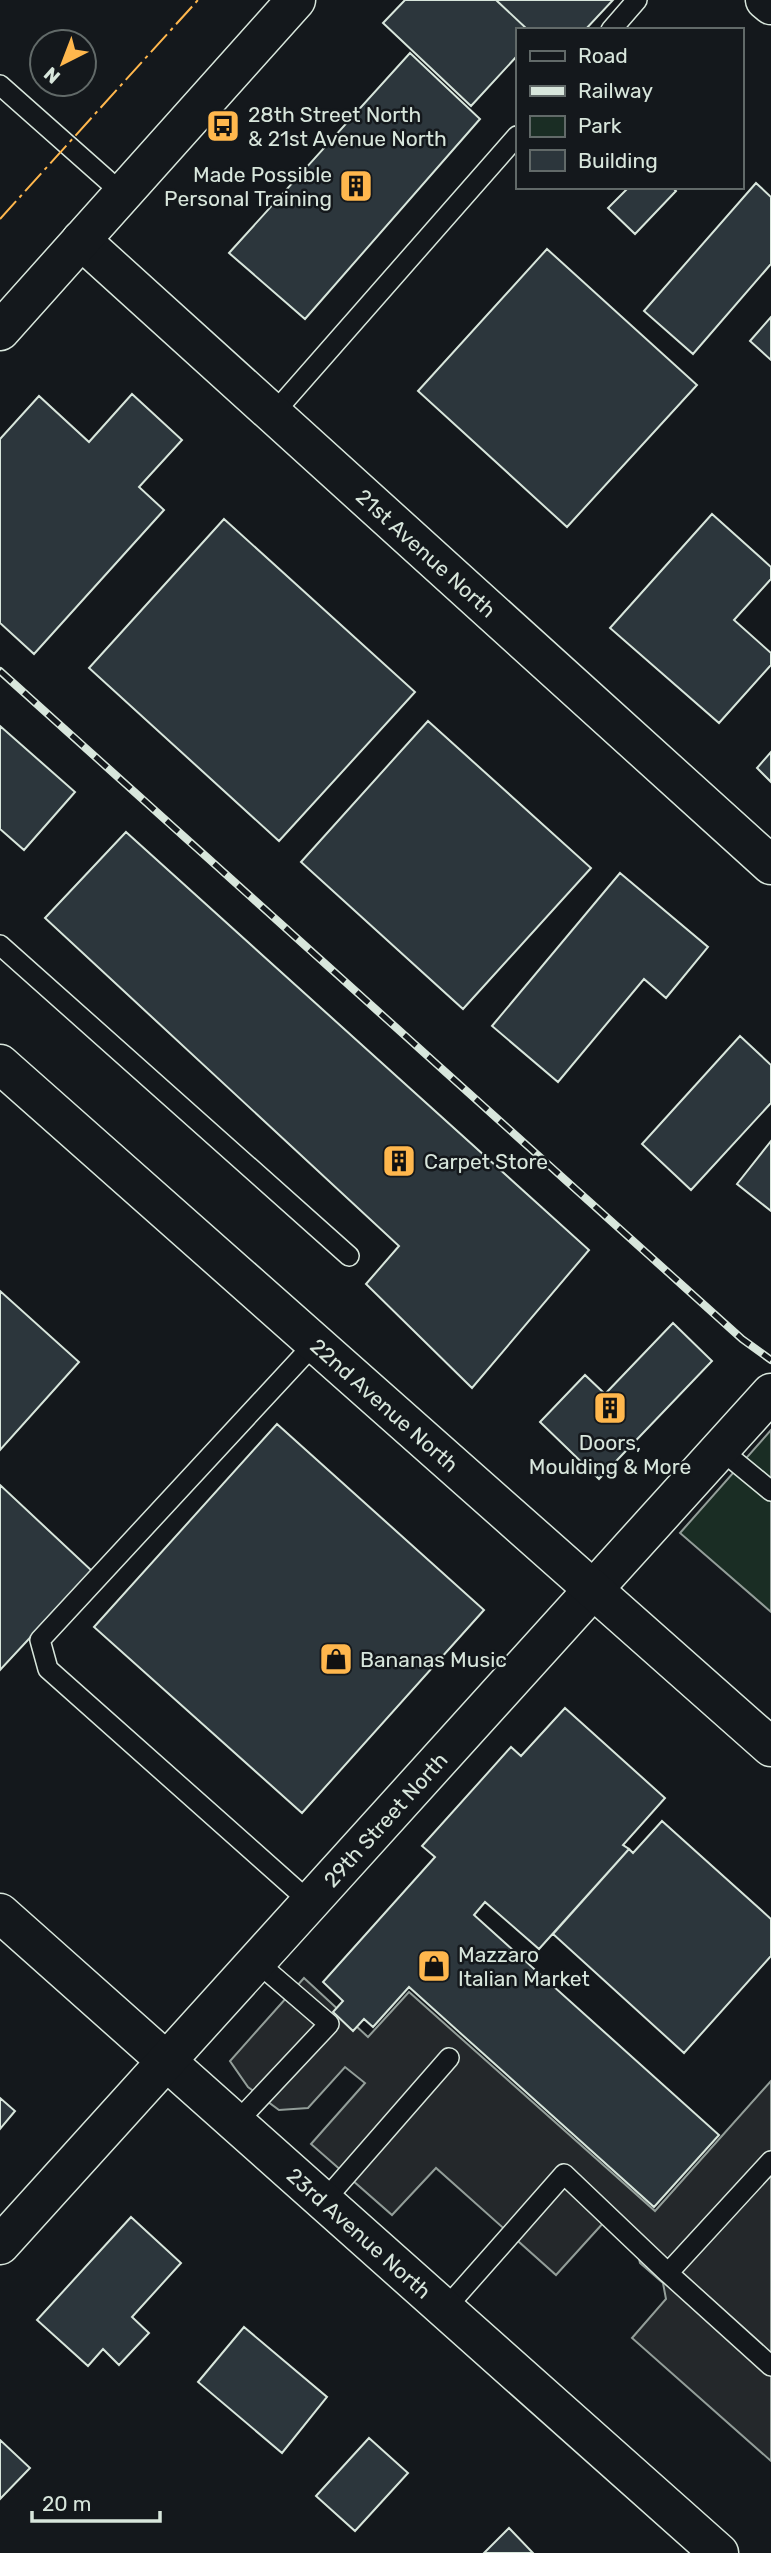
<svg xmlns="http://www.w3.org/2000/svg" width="771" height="2553" viewBox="0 0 771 2553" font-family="Rubik,sans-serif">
<rect width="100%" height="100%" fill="#14181c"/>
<path fill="#1a2d24" stroke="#939e99" stroke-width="2" d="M771,1430V1612L680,1533Z"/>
<path fill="#24282b" stroke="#939e99" stroke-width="2" d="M304,1978L368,2037L409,1992L655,2211L771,2081V2461L632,2338L666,2299L663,2283L640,2263L637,2250L605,2221L556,2275L436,2168L392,2215L311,2144L365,2083L345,2067L308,2108L279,2110L248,2087L230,2061Z"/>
<path fill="#2c363c" stroke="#d8e6dc" stroke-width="2" d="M405,0H496L528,30H517V56L471,106L383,23Z
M496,0H613L585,30H528Z
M410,53L480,119L305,319L229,253Z
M756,183L771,197V264L693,354L644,311Z
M629,187H672L676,191L635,234L608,208Z
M547,249L697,385L567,527L418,391Z
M771,317V360L750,341Z
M132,394L182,440L139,487L164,510L34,654L0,623V439L39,396L89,442Z
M712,514L771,567V579L734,620L771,653V665L719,723L610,628Z
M224,519L415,692L279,841L89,668Z
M428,721L591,868L463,1009L301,862Z
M0,726L75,792L24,850L0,829Z
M771,752V782L757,768Z
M126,832L589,1250L472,1388L366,1284L399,1246L45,918Z
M620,873L708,947L666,998L644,979L558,1082L492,1026Z
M740,1036L771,1065V1103L691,1190L642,1144Z
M771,1141V1211L737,1184Z
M0,1291L79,1362L0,1450Z
M673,1323L712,1361L599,1479L540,1422L585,1375L605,1394Z
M277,1424L484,1610L302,1813L94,1627Z
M0,1485L92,1571L0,1670Z
M565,1708L665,1798L623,1845L629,1849L539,1949L485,1902L474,1915L719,2135L654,2207L409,1987L373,2027L364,2019L353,2031L333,2012L343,2001L323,1982L435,1857L422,1846L511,1747L521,1756Z
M662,1821L771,1919V1956L684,2053L553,1934L629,1849L633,1853Z
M0,2098L15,2111L0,2129Z
M131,2217L181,2263L132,2317L149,2333L119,2365L103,2349L88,2366L37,2320Z
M244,2327L327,2397L282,2453L198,2382Z
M369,2438L408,2473L355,2531L316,2496Z
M0,2440L30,2468L0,2499Z
M509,2528L533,2553H484Z"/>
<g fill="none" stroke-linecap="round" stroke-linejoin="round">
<defs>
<path id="service" d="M611,30L637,0
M0,85L123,194
M273,414L517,136
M0,945L349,1256
M720,1449L771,1491
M311,1903L48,1669L40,1640L315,1343
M236,2123L329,2024L257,1962
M324,2201L449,2058
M668,2273L771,2366
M445,2309L564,2174L668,2273L771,2161"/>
<g id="minor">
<path d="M765,0L771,5"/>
<path id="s1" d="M81,240L771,865"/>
<path id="s2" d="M0,1913L719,2553"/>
<path id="s3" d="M0,2245L771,1393"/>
</g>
<path id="tertiary" d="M0,331L296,0"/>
<g id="secondary">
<path id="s4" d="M0,1064L771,1747"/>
</g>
</defs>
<use href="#service" stroke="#d8e6dc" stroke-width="22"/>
<use href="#minor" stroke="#d8e6dc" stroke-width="41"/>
<use href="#tertiary" stroke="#d8e6dc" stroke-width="41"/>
<use href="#secondary" stroke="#d8e6dc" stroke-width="41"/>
<use href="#service" stroke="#14181c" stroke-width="19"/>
<use href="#minor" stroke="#14181c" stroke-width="38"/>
<use href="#tertiary" stroke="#14181c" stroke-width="38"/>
<use href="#secondary" stroke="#14181c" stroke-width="38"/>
<defs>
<path id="rail" d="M0,671L742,1339L771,1360"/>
</defs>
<use href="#rail" stroke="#d8e6dc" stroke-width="8"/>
<use href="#rail" stroke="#14181c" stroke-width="5" stroke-dasharray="16" stroke-linecap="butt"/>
<path stroke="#ffb74d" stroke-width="2" stroke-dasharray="24 5 3.5 5" stroke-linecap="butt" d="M0,219L198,0"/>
</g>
<defs>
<symbol id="bus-square" viewBox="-11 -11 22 22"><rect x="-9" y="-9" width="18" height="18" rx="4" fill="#ffb74d" stroke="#14181c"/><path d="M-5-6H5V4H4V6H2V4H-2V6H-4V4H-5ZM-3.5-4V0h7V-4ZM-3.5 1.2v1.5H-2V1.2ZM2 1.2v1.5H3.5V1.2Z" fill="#111"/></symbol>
<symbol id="building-square" viewBox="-11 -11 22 22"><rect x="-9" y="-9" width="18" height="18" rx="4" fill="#ffb74d" stroke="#14181c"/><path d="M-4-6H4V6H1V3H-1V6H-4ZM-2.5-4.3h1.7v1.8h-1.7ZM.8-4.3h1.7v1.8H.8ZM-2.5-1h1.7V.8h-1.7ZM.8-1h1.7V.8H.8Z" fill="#111"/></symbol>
<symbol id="shop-square" viewBox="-11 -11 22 22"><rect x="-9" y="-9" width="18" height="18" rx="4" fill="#ffb74d" stroke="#14181c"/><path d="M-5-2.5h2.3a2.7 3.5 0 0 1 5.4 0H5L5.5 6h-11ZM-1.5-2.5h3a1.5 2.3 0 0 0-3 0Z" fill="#111"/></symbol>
</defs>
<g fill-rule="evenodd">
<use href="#bus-square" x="204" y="107" width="38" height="38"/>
<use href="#building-square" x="337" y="167" width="38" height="38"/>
<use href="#building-square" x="380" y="1142" width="38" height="38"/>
<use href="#building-square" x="591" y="1389" width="38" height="38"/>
<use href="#shop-square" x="317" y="1640" width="38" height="38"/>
<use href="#shop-square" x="415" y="1947" width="38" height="38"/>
</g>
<g text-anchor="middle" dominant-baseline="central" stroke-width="5" stroke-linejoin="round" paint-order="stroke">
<g font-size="21" fill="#d8e6dc" stroke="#14181c" text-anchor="start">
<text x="248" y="114">28th Street North<tspan x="248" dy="24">&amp; 21st Avenue North</tspan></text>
<text x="332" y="174" text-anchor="end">Made Possible<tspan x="332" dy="24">Personal Training</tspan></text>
<text x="424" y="1161">Carpet Store</text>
<text x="610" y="1442" text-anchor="middle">Doors,<tspan x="610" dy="24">Moulding &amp; More</tspan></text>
<text x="360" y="1659">Bananas Music</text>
<text x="458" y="1954">Mazzaro<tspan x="458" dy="24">Italian Market</tspan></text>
</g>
<g font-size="21" fill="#d8e6dc" stroke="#14181c">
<text stroke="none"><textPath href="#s1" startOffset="466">21st Avenue North</textPath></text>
<text stroke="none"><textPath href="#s4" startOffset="514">22nd Avenue North</textPath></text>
<text stroke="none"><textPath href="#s3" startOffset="574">29th Street North</textPath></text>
<text stroke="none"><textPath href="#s2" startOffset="481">23rd Avenue North</textPath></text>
</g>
</g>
<rect x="516" y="28" width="228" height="161" fill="#14181c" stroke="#626a69" stroke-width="2"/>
<rect x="530" y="51" width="35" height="10" fill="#14181c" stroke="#626a69" stroke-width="2"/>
<text x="578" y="63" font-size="21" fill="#d8e6dc">Road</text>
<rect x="530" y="86" width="35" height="10" fill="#d8e6dc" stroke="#626a69" stroke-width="2"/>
<text x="578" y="98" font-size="21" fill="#d8e6dc">Railway</text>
<rect x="530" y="116" width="35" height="21" fill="#1a2d24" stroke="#626a69" stroke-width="2"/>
<text x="578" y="133" font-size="21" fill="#d8e6dc">Park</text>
<rect x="530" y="150" width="35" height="21" fill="#2c363c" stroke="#626a69" stroke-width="2"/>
<text x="578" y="168" font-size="21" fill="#d8e6dc">Building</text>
<g transform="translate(63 63) rotate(222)"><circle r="33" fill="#14181c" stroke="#626a69" stroke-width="2"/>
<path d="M0-5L12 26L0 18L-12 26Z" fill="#ffb74d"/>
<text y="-10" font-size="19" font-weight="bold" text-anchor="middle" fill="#d8e6dc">N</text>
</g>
<path d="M32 2511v10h128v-10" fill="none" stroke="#d8e6dc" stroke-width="3.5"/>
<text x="42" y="2511" font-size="21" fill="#d8e6dc" stroke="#14181c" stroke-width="5" paint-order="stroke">20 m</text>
</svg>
